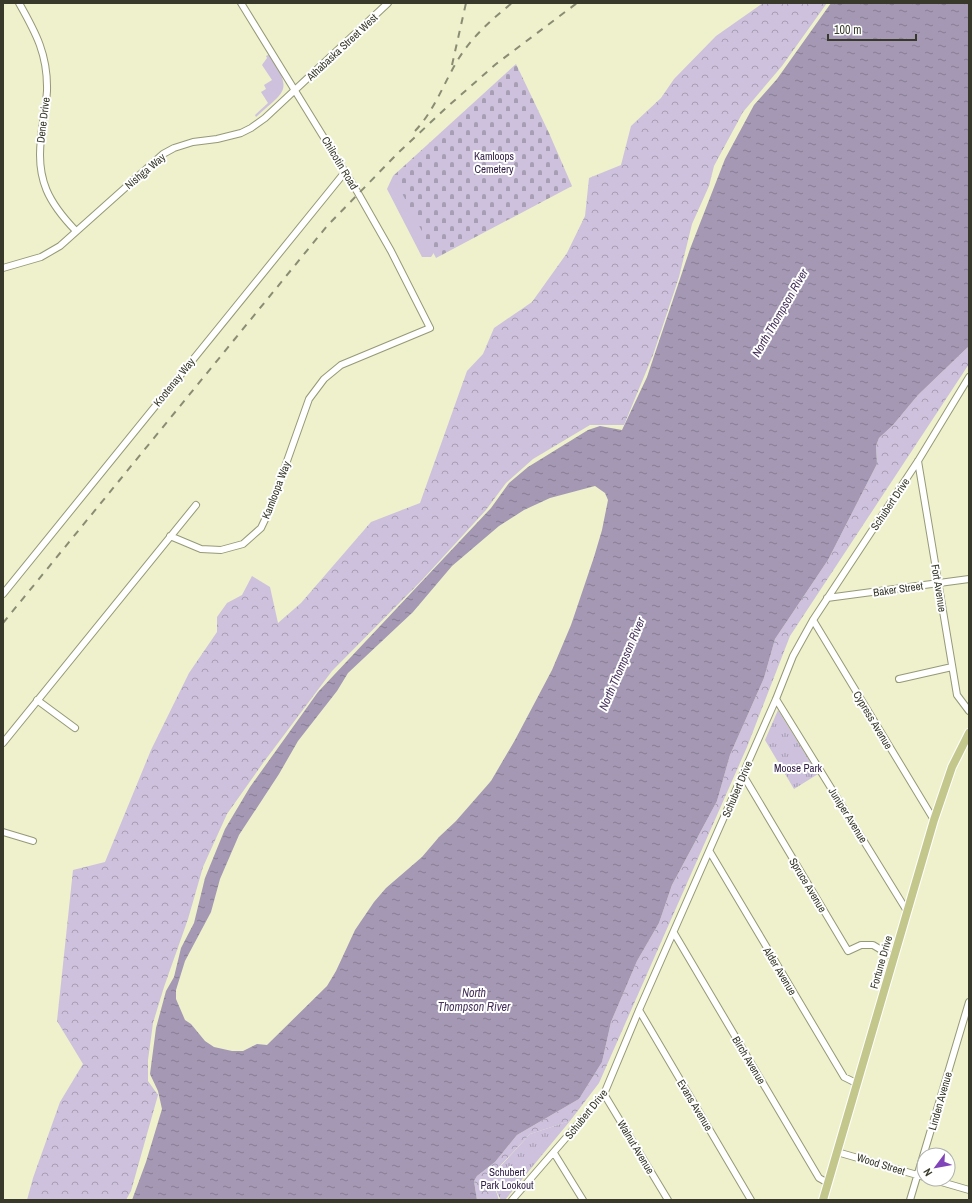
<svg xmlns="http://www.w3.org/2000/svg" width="972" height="1203" viewBox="0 0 972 1203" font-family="'Archivo Narrow',sans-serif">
<defs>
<pattern id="forest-crowns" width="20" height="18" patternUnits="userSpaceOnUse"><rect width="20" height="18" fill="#cdc1dd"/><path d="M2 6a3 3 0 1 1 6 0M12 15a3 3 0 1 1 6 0" fill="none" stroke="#a79eb3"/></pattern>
<pattern id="cemetery-stones" width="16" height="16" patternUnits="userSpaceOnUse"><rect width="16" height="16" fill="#cdc1dd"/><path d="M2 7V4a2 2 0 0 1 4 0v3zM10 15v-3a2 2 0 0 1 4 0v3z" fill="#a79eb3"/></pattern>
<pattern id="park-tufts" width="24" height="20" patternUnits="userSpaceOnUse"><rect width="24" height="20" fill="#cdc1dd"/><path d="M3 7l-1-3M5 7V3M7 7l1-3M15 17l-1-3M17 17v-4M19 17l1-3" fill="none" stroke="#a79eb3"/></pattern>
<pattern id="water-ripples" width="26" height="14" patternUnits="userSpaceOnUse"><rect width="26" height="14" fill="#a498b4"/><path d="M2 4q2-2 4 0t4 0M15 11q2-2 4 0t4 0" fill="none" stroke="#877d93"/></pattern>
</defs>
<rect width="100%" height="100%" fill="#eef1cb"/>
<path fill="#cdc1dd" d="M270,54C292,92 287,89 256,117L255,115L268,103L261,92L266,89L264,85L272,80L262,65L267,58L266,56Z
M407,174L435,251L431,257H422L387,189L393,176Z"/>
<path fill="url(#forest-crowns)" d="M763,3H827L782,66L743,112L714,166L709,186L692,224L679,277L653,355L624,425H590L533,459L506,483L486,510L422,580L332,671L263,763L227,814L203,867L188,919L164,987L153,1023L148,1060V1081L158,1095L131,1191L126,1200H27L33,1178L60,1102L83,1064L57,1021L73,870L105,862L151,750L189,673L217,632V617L227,603L242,595L252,576L270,587L278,623L301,603L371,522L420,503L467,371L483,354L494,328L532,302L567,253L585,216L589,178L621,165L631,126L661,98L674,79L716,36Z
M969,346V364L790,636L747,747L599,1083L570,1121L530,1134L484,1183L488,1192L494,1185L499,1200H477L474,1181L477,1176L495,1162L517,1135L579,1099L602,1062L611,1022L637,961L659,923L672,885L717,801L730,755L764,678L775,639L828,560L877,464L876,446L879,438L893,425L918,395Z"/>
<path fill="url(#cemetery-stones)" d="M516,64L549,133L572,186L436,258L393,176Z"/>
<path fill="url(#park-tufts)" d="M778,710L818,774L794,789L765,740Z
M570,1121L505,1200L500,1199L494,1185L488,1193L484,1183L487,1175L498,1169L530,1134Z"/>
<path fill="url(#water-ripples)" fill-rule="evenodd" d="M831,3H969V346L918,395L893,425L879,438L876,446L877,464L828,560L775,639L764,678L730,755L717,801L672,885L659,923L637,961L611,1022L602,1062L579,1099L517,1135L495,1162L477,1176L474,1181L477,1200H132L146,1162L162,1109L158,1091L150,1074L156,1028L166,991L174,977L181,948L194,923L205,878L225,829L250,787L318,692L491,508L509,483L528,467L588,430L600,426L622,430L647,377L690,249L725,159L754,105L777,79ZM595,486L605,493L608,500L602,530L594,557L571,625L552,670L515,740L491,781L456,821L439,837L422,857L386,888L374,902L355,930L336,971L327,986L267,1045L257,1044L243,1051H232L214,1047L205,1041L191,1024L185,1020L176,999V990L185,961L211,912L220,879L239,835L279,774L298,741L337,691L348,673L413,612L452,566L499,526L524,510L550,498Z"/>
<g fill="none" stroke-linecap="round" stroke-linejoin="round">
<defs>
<path id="minor" d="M19,3C36,33 48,55 47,91C46,107 42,123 41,139C36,180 49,203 76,231
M3,268L41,257L60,246L163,154L174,148L193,142L217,139L241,133L251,128L265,118L388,3
M918,461L957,695L969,711
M170,536L201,549L221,550L243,544L261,528L270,509L309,399L324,379L341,365L430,328L391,251L358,193L241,3
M3,594L345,172
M827,598L969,579
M813,620L934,820
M899,679L952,667
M776,699L907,911
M37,700L75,728
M3,743L196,505
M743,775L848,951L861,945H873L893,957
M3,832L33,841
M710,852L844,1077L856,1083
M674,933L819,1178L828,1183
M639,1010L751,1200
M604,1094L668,1200
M837,1152L924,1177
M554,1153L583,1200
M931,1179L969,1190
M512,1200L604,1094L639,1010L776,699L793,656L813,620L918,461L969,377
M910,1200L969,1002"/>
<path id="major" d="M823,1200L934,820L952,767L969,733"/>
</defs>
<use href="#minor" stroke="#969976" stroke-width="8"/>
<use href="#major" stroke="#fff" stroke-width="10"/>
<use href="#minor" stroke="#fff" stroke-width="6"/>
<use href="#major" stroke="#c4c78b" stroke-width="8"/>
<path stroke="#8a8c73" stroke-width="2" stroke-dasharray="7 7" stroke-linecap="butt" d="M452,65L466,3
M415,131C435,110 444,82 459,58C473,36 492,19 512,3
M3,623L327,226L397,154L447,107L496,64L577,3"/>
</g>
<g text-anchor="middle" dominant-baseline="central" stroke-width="4" stroke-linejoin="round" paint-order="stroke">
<g font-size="11" fill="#38392a" stroke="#fff">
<text transform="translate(342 47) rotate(-43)">Athabaska Street West</text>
<text transform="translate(43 120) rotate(-83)">Dene Drive</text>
<text transform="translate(340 163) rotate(59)">Chilcotin Road</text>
<text transform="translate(145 171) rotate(-40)">Nishga Way</text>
<text transform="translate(174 382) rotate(-51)">Kootenay Way</text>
<text transform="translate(276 490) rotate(-69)">Kamloopa Way</text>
<text transform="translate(890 504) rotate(-56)">Schubert Drive</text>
<text transform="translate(939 588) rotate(81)">Fort Avenue</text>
<text transform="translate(898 589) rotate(-8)">Baker Street</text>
<text transform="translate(873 720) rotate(59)">Cypress Avenue</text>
<text transform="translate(737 789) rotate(-67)">Schubert Drive</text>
<text transform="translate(848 815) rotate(58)">Juniper Avenue</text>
<text transform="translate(808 885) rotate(59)">Spruce Avenue</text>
<text transform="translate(881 962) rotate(-74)">Fortune Drive</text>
<text transform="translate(780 971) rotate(59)">Alder Avenue</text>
<text transform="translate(749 1060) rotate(59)">Birch Avenue</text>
<text transform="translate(940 1101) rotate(-74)">Linden Avenue</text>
<text transform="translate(695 1105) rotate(59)">Evans Avenue</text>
<text transform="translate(586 1114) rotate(-51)">Schubert Drive</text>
<text transform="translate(636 1147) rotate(59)">Walnut Avenue</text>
<text transform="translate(881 1164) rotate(17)">Wood Street</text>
</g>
<g font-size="11" fill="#321f47" stroke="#fff">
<text x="494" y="156">Kamloops<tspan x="494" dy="13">Cemetery</tspan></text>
<text x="798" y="768">Moose Park</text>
<text x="507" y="1172">Schubert<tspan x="507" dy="13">Park Lookout</tspan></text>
</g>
<g font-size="12" font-style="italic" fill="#46325c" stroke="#fff">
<text transform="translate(780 313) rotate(-60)">North Thompson River</text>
<text transform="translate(622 664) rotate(-67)">North Thompson River</text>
<text x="474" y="993">North<tspan x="474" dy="14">Thompson River</tspan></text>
</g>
</g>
<rect width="972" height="1203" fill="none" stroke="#38392a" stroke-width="8"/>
<g transform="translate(936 1167) rotate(238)"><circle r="19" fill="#ffffff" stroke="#afb0aa"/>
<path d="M0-3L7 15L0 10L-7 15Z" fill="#8043b9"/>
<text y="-6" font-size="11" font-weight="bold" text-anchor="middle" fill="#38392a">N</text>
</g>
<path d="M828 34v6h88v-6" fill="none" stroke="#38392a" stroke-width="2"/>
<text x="834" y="34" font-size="12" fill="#38392a" stroke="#ffffff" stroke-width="3" paint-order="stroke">100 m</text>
</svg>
